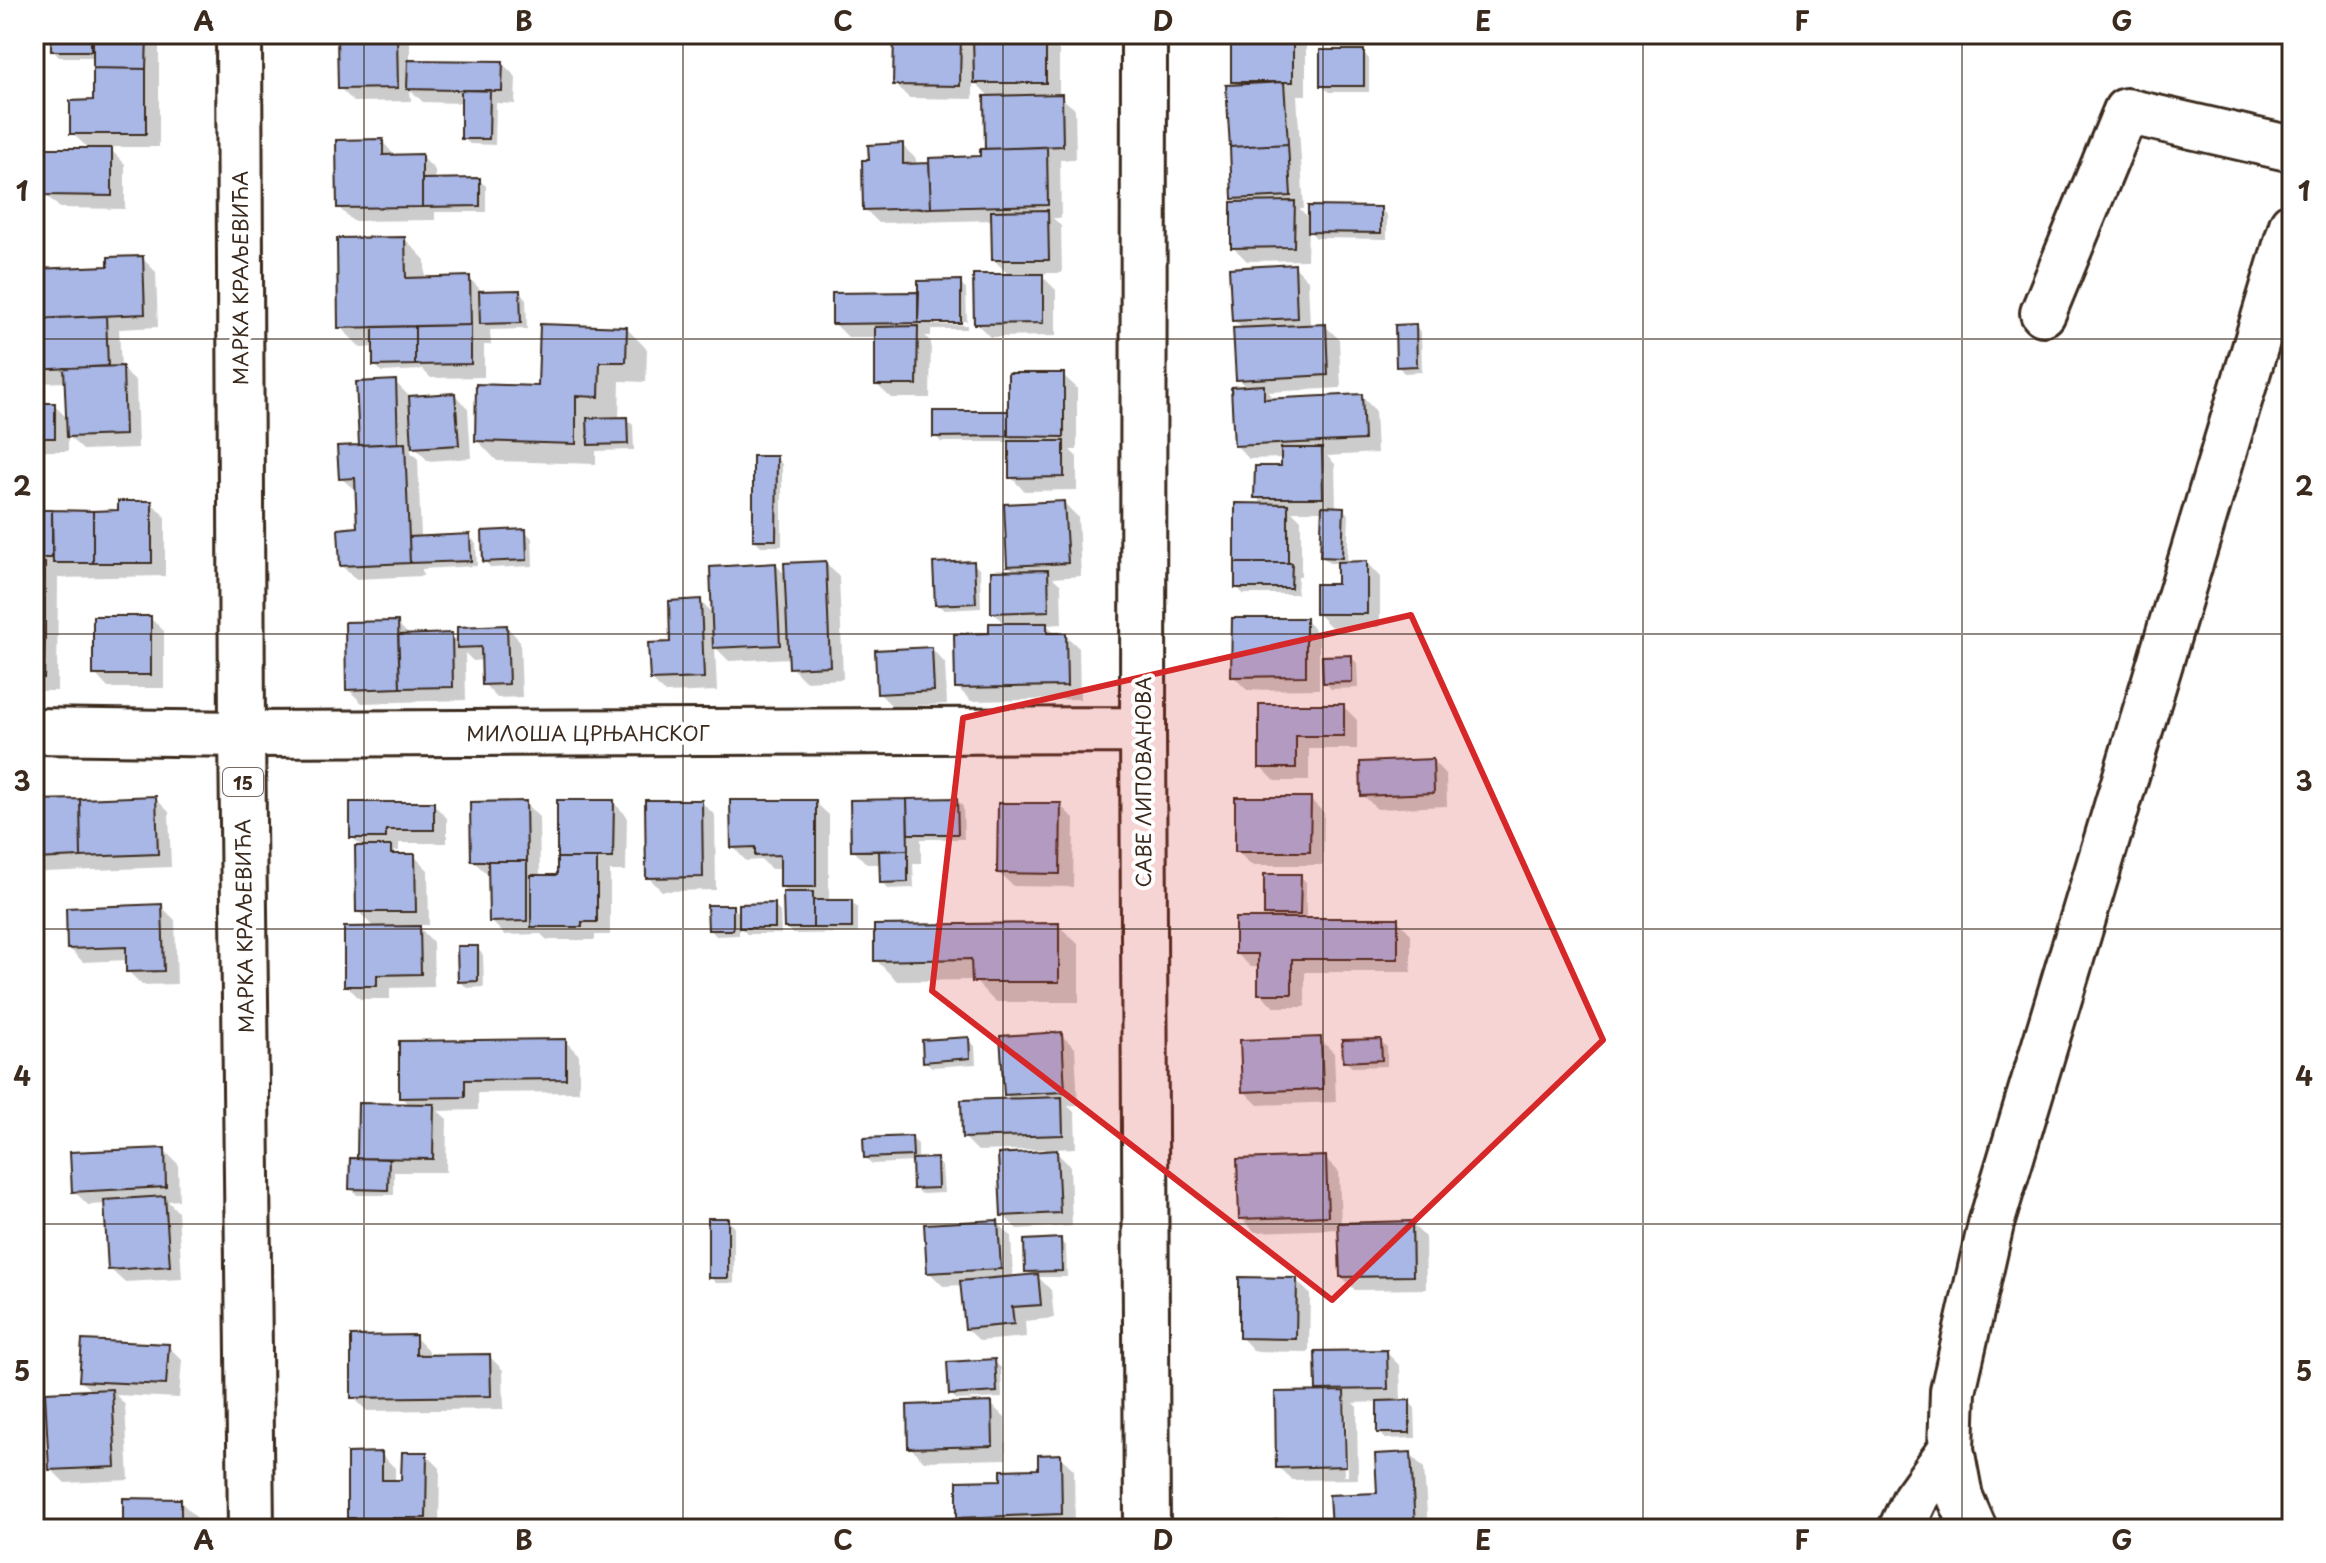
<svg xmlns="http://www.w3.org/2000/svg" width="2326" height="1563" viewBox="0 0 2326 1563" font-family="'Playpen Sans',sans-serif">
<rect width="100%" height="100%" fill="#fff"/>
<filter id="ink" filterUnits="userSpaceOnUse"><feTurbulence type="fractalNoise" baseFrequency=".0125" numOctaves="2"/><feDisplacementMap in="SourceGraphic" scale="16" xChannelSelector="R" yChannelSelector="G"/><feConvolveMatrix kernelMatrix="1 2 1 2 8 2 1 2 1" color-interpolation-filters="sRGB"/></filter>
<g filter="url(#ink)">
<path fill="#0003" fill-rule="evenodd" d="M53,34H159V147H108L125,164V209L60,208L46,195L90,150L72,133L95,102V57H59L53,50Z
M339,34H441V36L403,37L410,43V62L502,63L516,77L515,104L496,103L495,145L470,144L463,138V103L423,102L410,90L411,101L354,102L340,88Z
M896,34H962L975,47L1045,36L1059,50V96L1075,109L1076,159L1060,160L1061,218H1053L1061,226L1062,273H1039L1056,290V336L990,337L976,323L1010,276L994,260L993,220L879,223L865,209L871,162L902,145L916,159V166L982,158L988,150L991,98L973,80V99L909,98L895,84Z
M1233,34H1303L1306,37V95H1297L1304,209H1300L1310,219L1380,209L1387,215V239L1316,238L1308,229L1307,260L1247,261L1233,247L1240,204L1234,198L1239,87L1234,81Z
M1363,52L1369,59V92H1329L1322,86Z
M382,141L396,157L421,156L435,170V181L479,180L486,186V212H435V220L353,221L339,208Z
M405,239L425,260V279L469,278L484,293L520,292L526,299L527,329L490,330L491,345H484V377L431,378L421,368V370L382,372L375,365V347L361,348L340,327Z
M142,258L156,272L158,327L119,329L121,368L136,382L138,448L83,450L68,436V451H34V405H54L68,419L67,382L38,383L34,380V321H36L34,271L110,268Z
M1294,266L1308,280L1310,326H1325L1339,339L1341,388L1268,392L1276,401L1361,396L1375,410L1377,453L1327,456L1335,464L1336,509H1343L1349,515L1347,564L1367,563L1380,577V627H1331L1317,613L1339,586V563H1329L1322,556L1324,511H1292L1301,520V576H1298L1297,594H1243L1237,587L1265,506L1256,497L1282,468L1283,458L1249,459L1236,445L1247,388L1238,379L1243,329L1234,320Z
M960,282L966,289L967,321H932V325H967V329H931V336H925L931,342L930,398H891L877,385V337H848L834,323Z
M1415,326L1421,333L1422,372L1404,373L1398,366Z
M627,329L647,349L646,382L620,381L619,419H626L633,425L634,450L596,451V464L497,461L477,440L540,388Z
M1063,375L1077,388V450H1070L1077,457V490L1024,491L1011,477V442H941L935,436L1010,413Z
M395,382L409,396L455,395L468,409L471,458L428,461L411,443V452L418,459L421,538L469,536L476,543L477,566L422,569L423,576L355,579L342,566L359,529L357,492L341,478L361,447L358,384Z
M776,458L782,464V546H761L755,540Z
M152,503L165,517V576L58,578L57,691H34V512H120Z
M1064,503L1078,517L1081,576L1053,578L1061,585L1062,624L1047,625L1057,635H1065L1079,648L1080,699L971,701L957,687L991,635L1006,625L993,612L1016,572L1009,566Z
M525,531L532,538L533,566L491,568L485,561Z
M825,563L839,576L843,679L805,681L791,667V658L729,661L715,647L717,691L665,693L652,680L700,601L714,615L776,565L787,577Z
M973,563L980,570L981,608L944,610L937,604Z
M150,618L164,631V688H108L95,674Z
M1305,620L1319,634V689L1247,690L1233,676Z
M397,623L411,637L451,635L459,643L507,627L520,641L522,697L497,698L484,684L483,660L473,661L465,653L466,700L362,703L348,689Z
M932,649L945,663L947,704L893,707L879,693Z
M1351,657L1357,663L1358,688L1331,689L1325,682Z
M1261,706H1343L1357,720V749H1309V781H1275L1261,767Z
M1433,761L1446,775L1447,806L1377,809L1363,795Z
M155,798L169,812L171,867L44,872L34,862V802Z
M1310,799L1324,813L1323,865H1251L1237,851Z
M957,800L963,807L964,839H921V863H913L914,888L888,889L882,882L881,864H867L853,850L852,802Z
M613,802L627,816L626,871H610V935H595V940H547L541,934L505,935L491,921L490,874H487L473,861L525,803L539,817L540,877H559Z
M701,802L715,815L716,890L662,891L648,877Z
M815,802L829,815V902H852L858,908V933L793,934L786,928L790,894L782,886V869H771L762,860L746,861L733,847Z
M433,804L447,818V843H399V851H394L399,856H414L428,870L429,925H417L433,942L434,987L390,988V999H360L346,985L375,929L358,911L363,848L352,837Z
M1060,805L1074,819L1073,887L1013,886L999,873Z
M1300,876L1306,882V920H1397L1411,934V972H1305V1007H1274L1260,993V967H1251L1237,954L1272,920L1266,914Z
M774,905L780,912L781,934H747L739,926V935L716,936L710,929L733,907L741,915Z
M161,906L175,920L177,984L142,985L128,971V960L83,962L69,948Z
M1058,925L1079,945V1002H995L974,980L897,981L876,960Z
M477,948L483,955L484,987L467,988L460,981Z
M1061,1035L1075,1048L1078,1105L1068,1106L1075,1113L1076,1148L1053,1149L1070,1166L1072,1226L1017,1229L1003,1215L1045,1153V1149L978,1151L964,1137L1012,1101L1006,1094Z
M1320,1039L1334,1053L1336,1102L1258,1105L1244,1091Z
M968,1040L975,1046L976,1064L932,1067L925,1061Z
M565,1041L579,1055V1092L478,1093V1110L438,1111L447,1119L446,1172H394V1195H357L351,1188L362,1160L359,1157L409,1105L401,1097Z
M1380,1041L1387,1047V1066L1352,1067L1345,1061Z
M911,1138L918,1144V1161L936,1160L942,1166L944,1193L922,1194L915,1188L914,1162L872,1164L866,1158Z
M164,1150L178,1164L179,1200L168,1201L178,1212L182,1279L124,1282L110,1269L106,1204L88,1205L74,1191Z
M1325,1158L1339,1172L1341,1225L1411,1223L1425,1237L1426,1289L1355,1290L1342,1277L1340,1229L1255,1232L1241,1218Z
M727,1220L734,1226V1283H716L710,1277Z
M997,1222L1011,1236L1013,1279L1033,1277L1027,1271L1060,1240L1066,1247L1067,1277H1038L1051,1290L1054,1318L1025,1321L1026,1337L980,1341L966,1328L963,1285L943,1286L929,1272Z
M1296,1280L1310,1294L1309,1352L1254,1351L1241,1337Z
M415,1337L429,1351V1357L489,1356L503,1370L504,1409L367,1411L353,1397Z
M168,1346L182,1360L179,1398L116,1395L125,1405L129,1480L65,1483L51,1469L92,1392L81,1381Z
M1386,1352L1400,1366L1401,1402H1409L1415,1408L1416,1438L1385,1439L1379,1432V1402L1353,1403L1357,1407L1358,1479L1292,1480L1278,1467L1322,1394L1318,1389ZM1342,1404H1346L1348,1476H1344Z
M994,1361L1001,1368L1002,1398L957,1400L951,1394Z
M991,1404L1005,1418L1006,1459L924,1461L910,1447Z
M381,1454L395,1468V1482H403L426,1454L440,1468L439,1529H360L349,1518Z
M1410,1454L1424,1468L1428,1529H1333L1379,1495Z
M1060,1456L1074,1470L1075,1527L971,1529L959,1517L1003,1482L1040,1471Z
M180,1501L201,1522V1529H125Z"/>
<path fill="#a9b7e7" stroke="#3b2a1e" stroke-width="2" d="M51,34H91V51H51Z
M93,34H147L146,69L93,68Z
M337,34H397L398,88L338,89Z
M894,34H961L960,86L893,85Z
M973,34H1046V83H974Z
M1231,34H1293V82H1231Z
M1320,50H1364V86H1320Z
M408,60L503,61L502,91L407,89Z
M93,68L146,69V134H70V101L93,100Z
M1284,82L1288,144L1230,147L1226,85Z
M461,90H490L489,139H461Z
M1062,94L1063,146L985,149L984,96Z
M383,139V155L422,154V207L337,208L336,140Z
M903,143V164L929,163L931,208L863,210L862,160H869L868,145Z
M1288,144L1291,196L1232,199L1230,147Z
M1047,147L1048,205L931,208L929,158L980,156V149Z
M44,148H112V196L44,195Z
M480,178V206L422,207V179Z
M1295,201L1294,247L1231,248V202Z
M1308,206L1381,207V233L1308,232Z
M1048,210L1049,260H992L991,211Z
M405,237L406,278L470,276L471,325L338,328L337,238Z
M143,256L145,314L34,319V269L108,266V257Z
M1295,264L1297,318L1232,321L1229,268Z
M973,274H1043V323L974,324Z
M961,280V323H918V281Z
M520,290L521,323L480,324L479,291Z
M919,292L918,323L832,324V293Z
M106,316L108,366L34,370V319Z
M540,324L627,327L626,362H600L599,397L576,396V444L475,441L476,384L538,386Z
M1326,324L1328,375L1236,380L1233,328Z
M1416,324L1417,366L1396,367L1395,325Z
M471,325V364L415,365V326Z
M415,326V365L373,366V327Z
M918,326L917,385H875V327Z
M123,366L125,435L67,437L64,368Z
M1008,373H1064V437L1008,436Z
M396,380L398,443L359,445L356,382Z
M1264,385V399L1362,394L1364,440L1234,446L1231,387Z
M455,393L459,445L412,448L409,396Z
M34,403H55V438H34Z
M933,411H1008V436L933,437Z
M627,417L628,444L588,445L587,418Z
M1009,441H1064V477L1009,478Z
M405,443L410,563L340,566L338,529L357,527L355,478L339,479L337,446Z
M1281,448H1322L1323,498H1254L1255,466H1281Z
M753,456H777L776,540H753Z
M118,501H152V563H93V511L118,510Z
M1064,501L1068,563L1007,566L1004,504Z
M1235,503L1288,504V563H1235Z
M1322,506L1344,507L1342,558L1320,557Z
M34,510H52V558H34Z
M52,510L93,511V563H53Z
M526,529L527,560L483,562L482,531Z
M470,534L471,561L410,563L409,537Z
M826,561L830,666L789,668L784,563Z
M974,561L976,603L935,605L933,563Z
M1367,561V614H1315V584H1337V562Z
M34,563H45V634H34Z
M776,563L780,645L713,648L710,567Z
M1235,563H1292L1291,588H1235Z
M1048,570L1049,611L991,613V571Z
M701,599L704,678L650,680L648,643L670,642L669,601Z
M93,616H151V675H93Z
M1232,618H1306V676L1231,677Z
M398,621L400,688L346,690L345,622Z
M989,623H1047V633H1066L1067,686L955,688L954,634L989,633Z
M507,625L509,684L482,685L481,647L457,648V627Z
M452,633L453,687L400,688L398,635Z
M34,634H45L44,678H34Z
M932,647L934,691L877,694L875,650Z
M1352,655V682L1323,683L1322,656Z
M1259,704H1344V736H1296V768H1259Z
M1433,759L1434,793L1361,796L1360,762Z
M156,796L158,854L81,857L80,799Z
M1235,797H1311L1310,852H1235Z
M957,798L958,834H908L907,799Z
M80,799L81,857L34,859V800Z
M907,799L908,850L851,851L850,800Z
M557,800H614L613,858H557Z
M645,800H702L703,877L646,878Z
M730,800H816V887H780V855L755,856V847L731,848Z
M526,801L527,861H471L470,802Z
M350,802H434V830H386V838H350Z
M998,803H1061L1060,874L997,873Z
M355,846H391V854H415L416,912H356Z
M908,850V882L880,883L879,851Z
M557,858H597V922H582V927H531V875H557Z
M488,861H527V921L489,922Z
M1264,874H1301L1300,915H1264Z
M783,892H813V928H784Z
M813,900H852V928H813Z
M775,903V928H739V904Z
M162,904L164,971L126,972V947L67,949L66,908Z
M707,905H733V930H708Z
M1235,918H1398V959H1292V994H1258V954H1235Z
M1059,923V982H972L971,959L874,961V925Z
M420,926L421,974L377,975V986H344V927Z
M457,946H478V981L458,982Z
M1062,1032L1065,1092L1004,1095L1000,1036Z
M969,1037L970,1058L923,1062L922,1040Z
M1321,1037L1323,1089L1242,1092L1240,1040Z
M566,1039V1079L465,1080V1097L399,1098V1041Z
M1381,1039L1382,1060L1343,1062L1342,1040Z
M1062,1097L1063,1135L962,1138L961,1100Z
M358,1103L434,1104L433,1159L357,1158Z
M912,1136L913,1156L864,1158L863,1138Z
M165,1148L166,1187L72,1192L70,1152Z
M1057,1150L1060,1213L1001,1216L998,1154Z
M1326,1156L1328,1216L1239,1219L1237,1159Z
M350,1158L389,1159L388,1190L349,1189Z
M937,1158L938,1188L913,1189L912,1159Z
M165,1196L170,1266L108,1270L104,1200Z
M708,1218H728V1278H708Z
M998,1220L1001,1269L927,1273L924,1224Z
M1412,1221L1413,1276L1340,1277L1338,1223Z
M1061,1238L1062,1271L1025,1272L1024,1240Z
M1038,1274L1041,1305L1012,1307L1014,1324L965,1329L960,1281Z
M1239,1277L1297,1278L1296,1339L1239,1338Z
M416,1335V1355L490,1354L491,1396L351,1398V1336Z
M82,1340L169,1344L166,1385L79,1381Z
M1387,1350L1388,1389L1316,1390L1315,1351Z
M995,1359L997,1392L949,1395L947,1362Z
M112,1389L116,1467L49,1470L45,1392Z
M1344,1391L1346,1466L1276,1468L1275,1392Z
M1410,1400V1433H1377V1401Z
M992,1402L993,1446L908,1448L907,1405Z
M382,1452V1480H401L402,1452H427L426,1518H347V1453Z
M1411,1452L1415,1529H1331L1329,1495L1377,1493L1375,1454Z
M1061,1454L1062,1514L957,1518V1481L1001,1480V1470L1038,1469V1455Z
M123,1498L181,1499V1529H123Z
M1323,1518L1324,1529H1275V1520Z"/>
<g fill="none" stroke-linecap="round" stroke-linejoin="round">
<defs>
<path id="minor" d="M1144,34L1143,730L1147,1529
M2043,313L2126,111L2292,149
M34,731L242,734L1143,730
M1901,1529L1915,1499L1951,1449
M1974,1529L1960,1497L1951,1449L1953,1391L1991,1224L2292,225"/>
<path id="major" d="M239,34L242,734L251,1529"/>
</defs>
<use href="#minor" stroke="#3b2a1e" stroke-width="50"/>
<use href="#major" stroke="#3b2a1e" stroke-width="50"/>
<use href="#minor" stroke="#fff" stroke-width="44"/>
<use href="#major" stroke="#fff" stroke-width="44"/>
</g>
</g>
<path fill="#d62828" fill-opacity="0.2" stroke="#d62828" stroke-width="6" stroke-linejoin="round" d="M1411,615L1603,1040L1332,1300L932,991L963,718Z"/>
<path fill="none" stroke="#3b2a1e" stroke-width="2" stroke-opacity="0.55" d="M364,34V1529M683,34V1529M1003,34V1529M1323,34V1529M1643,34V1529M1962,34V1529M34,339H2292M34,634H2292M34,929H2292M34,1224H2292"/>
<g text-anchor="middle" dominant-baseline="central" stroke-width="8" stroke-linejoin="round" paint-order="stroke">
<rect fill="#fff" stroke="#766a62" stroke-width="2" x="223" y="768" width="40" height="28" rx="6"/>
<g font-size="18" font-weight="bold" fill="#3b2a1e">
<text x="243" y="782">15</text>
</g>
<g font-size="20" fill="#3b2a1e" stroke="#fff">
<text transform="translate(240 278) rotate(-90)">МАРКА КРАЉЕВИЋА</text>
<text x="588" y="733">МИЛОША ЦРЊАНСКОГ</text>
<text transform="translate(1143 782) rotate(-90)">САВЕ ЛИПОВАНОВА</text>
<text transform="translate(244 926) rotate(-91)">МАРКА КРАЉЕВИЋА</text>
</g>
</g>
<rect width="2326" height="1563" fill="none" stroke="#fff" stroke-width="88"/>
<rect x="44" y="44" width="2238" height="1475" fill="none" stroke="#3b2a1e" stroke-width="3"/>
<g font-size="26" text-anchor="middle" font-weight="bold" fill="#3b2a1e">
<text x="204" y="31">A</text>
<text x="524" y="31">B</text>
<text x="843" y="31">C</text>
<text x="1163" y="31">D</text>
<text x="1483" y="31">E</text>
<text x="1802" y="31">F</text>
<text x="2122" y="31">G</text>
<text x="22" y="201">1</text>
<text x="2304" y="201">1</text>
<text x="22" y="496">2</text>
<text x="2304" y="496">2</text>
<text x="22" y="791">3</text>
<text x="2304" y="791">3</text>
<text x="22" y="1086">4</text>
<text x="2304" y="1086">4</text>
<text x="22" y="1381">5</text>
<text x="2304" y="1381">5</text>
<text x="204" y="1550">A</text>
<text x="524" y="1550">B</text>
<text x="843" y="1550">C</text>
<text x="1163" y="1550">D</text>
<text x="1483" y="1550">E</text>
<text x="1802" y="1550">F</text>
<text x="2122" y="1550">G</text>
</g>
</svg>
